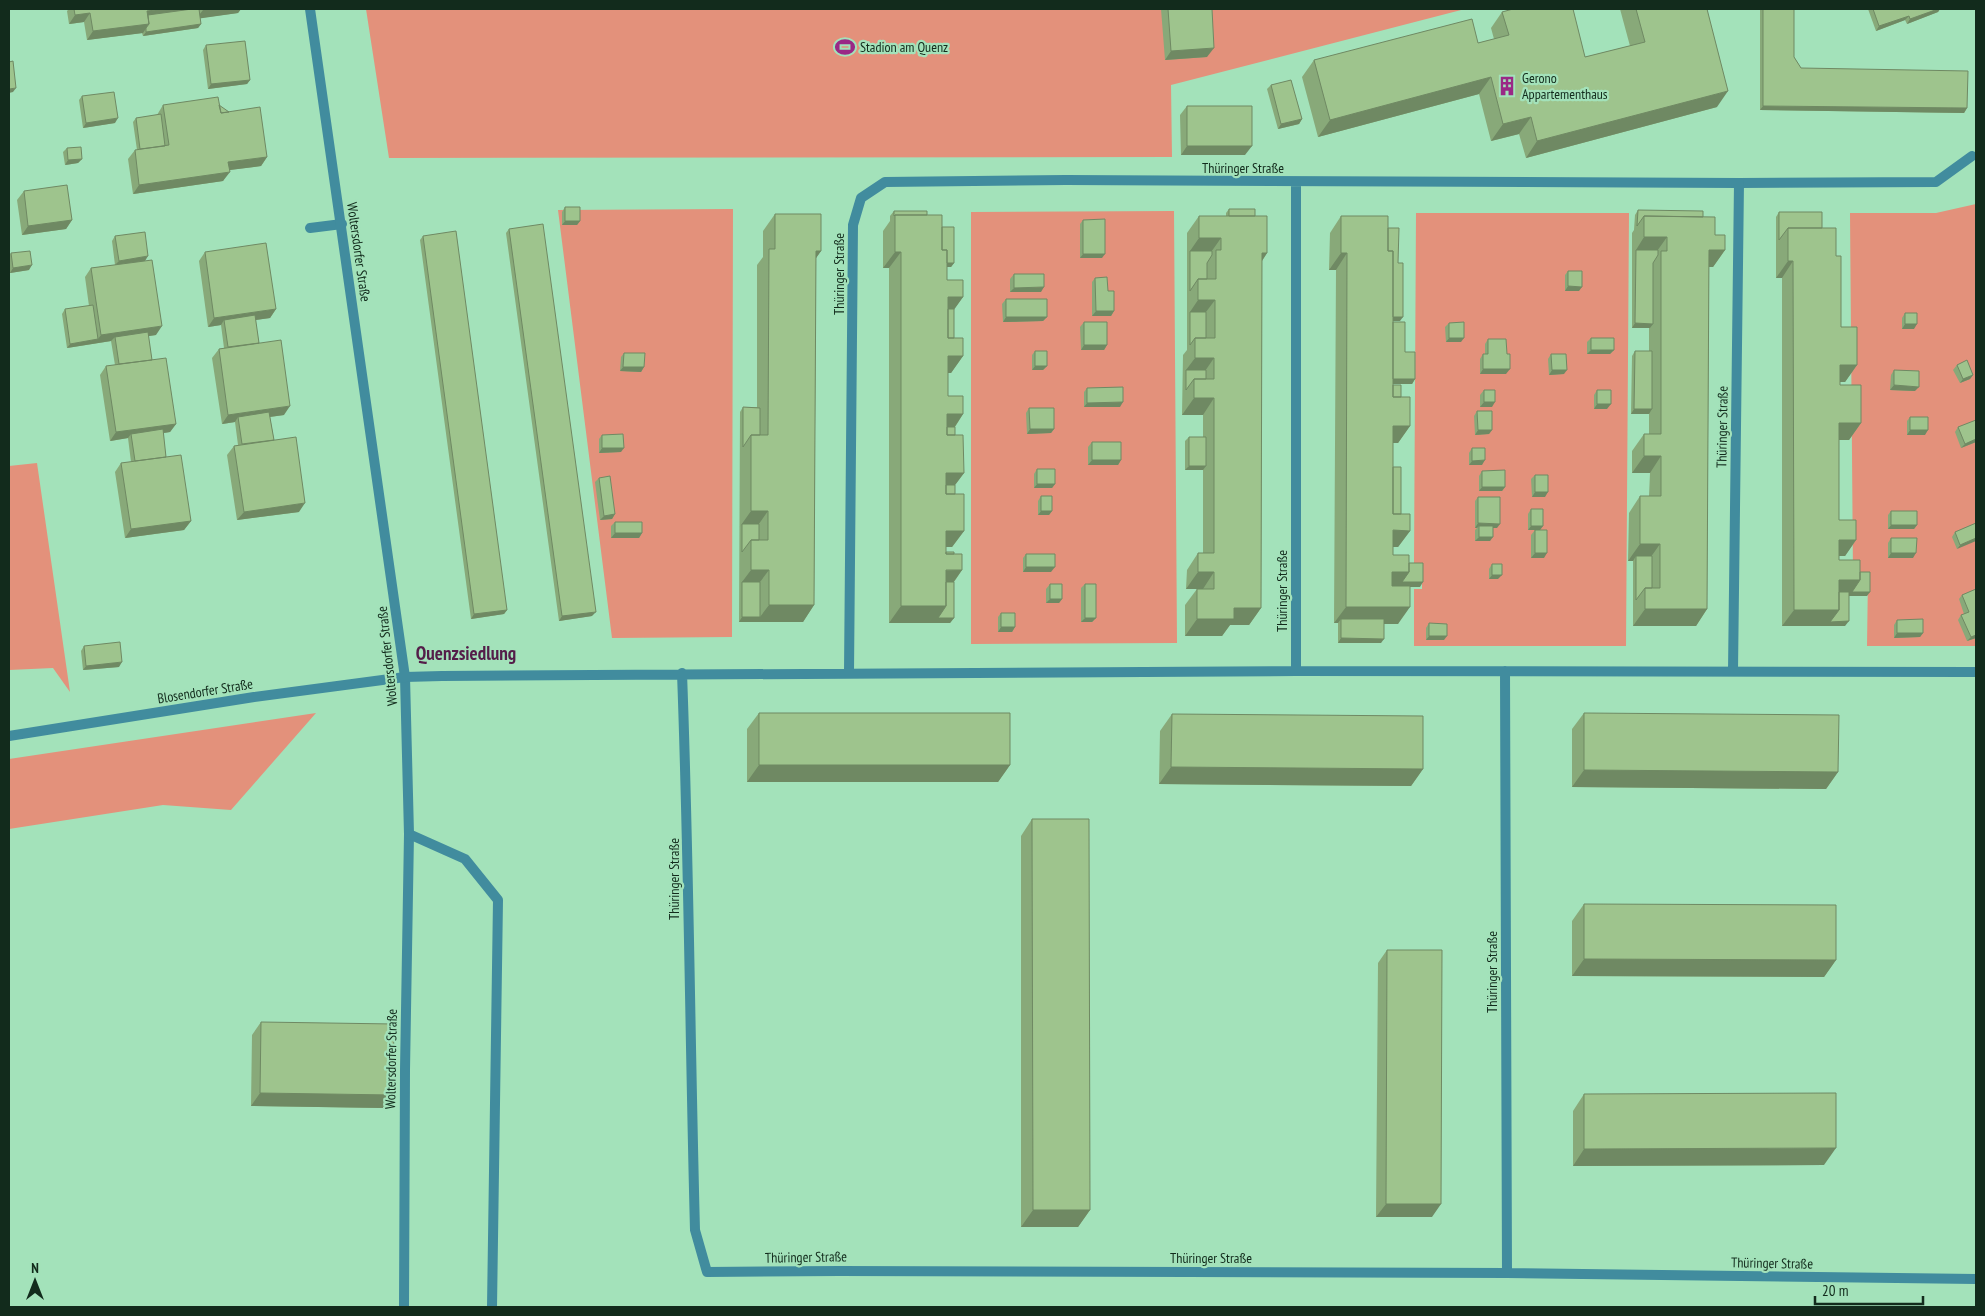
<svg xmlns="http://www.w3.org/2000/svg" width="1985" height="1316" viewBox="0 0 1985 1316" font-family="'PT Sans Narrow',sans-serif">
<rect width="100%" height="100%" fill="#a3e2ba"/>
<path fill="#e3917b" d="M366,9H1465L1171,85L1172,157L389,158Z
M1976,204V646H1867L1868,576L1853,575L1850,213H1936Z
M733,209L732,637L612,638L558,210Z
M1174,211L1177,643L971,644V212Z
M1416,213H1629L1626,646H1414V589H1422V564H1414Z
M37,463L70,692L53,668L9,670V466Z
M316,713L231,810L163,805L9,829V759Z"/>
<g fill="none" stroke-linecap="round" stroke-linejoin="round">
<path stroke="#418c9e" stroke-width="10" d="M1739,183L1936,182L1972,156
M310,228L342,224
M404,1307L405,1070L409,834L405,677"/>
<path stroke="#418c9e" stroke-width="10" d="M310,9L405,677
M1296,182V671
M849,672L853,225L861,198L885,182L1066,180L1739,183L1733,671
M682,673C689,859 690,1045 695,1230L707,1272L839,1271L1507,1273L1505,671
M9,736L254,697L405,677L442,676L1296,671L1976,672
M409,834L465,859L498,900L492,1307
M1507,1273L1976,1279"/>
</g>
<path fill="#88a979" d="M69,9H241L238,13L200,18L201,24L198,28L143,36L142,33L87,40L84,22L69,24L67,11Z
M1161,9H1212L1207,57L1165,60Z
M1620,9H1707L1717,107L1526,158L1519,134L1491,141L1479,94L1318,137L1302,77L1314,60L1478,43L1494,39L1491,28L1502,12L1585,57L1630,46Z
M1760,9H1794V57L1801,68L1967,108L1964,113L1760,110Z
M1868,9H1940L1938,12L1907,24L1905,20L1876,31Z
M206,45L250,80L247,84L208,89L203,50Z
M1271,85L1302,119L1299,124L1278,129L1267,89Z
M82,96L115,123L83,128L79,100Z
M163,105H219L267,157L261,166L229,170L223,181L133,194L128,159L135,150H137L133,122L136,118L157,115Z
M1187,106L1245,155H1181L1180,115Z
M67,148L82,159L78,163L65,165L63,152Z
M24,191L72,220L66,229L22,235L17,200Z
M565,207L580,221L577,225H562V212Z
M1229,209L1255,216L1267,253L1262,261L1261,608L1249,625H1230L1222,636H1185V605L1197,589H1186L1187,570L1198,553H1203V470H1185V441L1189,437H1203V415H1182L1183,355L1187,350V233L1199,216H1226V213Z
M1638,210L1703,217L1725,250L1713,267H1709L1707,609L1696,626H1633V561H1628L1629,513L1640,496H1649L1650,473H1632V451L1644,434H1649V414H1631L1632,356L1635,351H1649V328H1632V233L1634,230L1635,215Z
M894,211L927,215L942,227L954,263L951,267H947V280L963,297L954,309V338L963,356L951,373H948V396L963,414L955,427V435L964,473L955,485V494L964,531L952,547H946V552L954,554L962,570L954,582V618L950,623H889V268H883V231L890,221V216Z
M1779,212L1822,228L1836,256L1841,327L1857,365L1845,382H1840V385L1861,423L1849,440H1839V520L1856,540L1845,556H1839V560L1860,572L1867,596H1849L1845,626H1782V278H1776V217Z
M775,214L821,251L816,258L814,605L803,622H739L740,412L743,407H757V265L763,257V231Z
M1341,216L1388,228L1398,263L1400,321H1393L1415,379L1412,384H1393V385L1401,397L1410,426L1398,443H1393V467L1401,514L1410,531L1398,547H1393V555L1409,563L1420,587H1410L1398,624H1384L1381,643H1338V623H1334L1336,270H1329L1330,233Z
M1083,220L1102,258H1080V224Z
M509,229L592,616L559,621L506,233Z
M115,236L145,261L156,335L148,336L152,360L176,424L170,432L163,433L166,457L191,521L184,530L125,538L115,472L121,463L131,462L128,438L110,441L100,375L106,366L115,365L111,341L67,348L62,314L65,309L89,306L85,277L91,268L115,265L112,241Z
M423,236L507,610L504,614L471,619L420,240Z
M205,252L276,309L270,318L255,320L259,343L284,415L270,417L274,440L299,512L237,520L227,455L234,446L238,445L235,422L222,424L212,358L219,349L224,348L221,325L208,327L199,261Z
M11,253L29,270L10,273L9,256Z
M1568,271L1579,291H1565V275Z
M1014,274L1041,292H1010V279Z
M1095,278L1108,291L1114,311L1111,316H1092V282Z
M1006,299L1047,317L1043,321L1003,322L1002,304Z
M1905,313L1914,329H1902V318Z
M1084,322L1107,345L1104,350H1081L1080,327Z
M1449,323L1461,342H1446L1445,327Z
M1591,338L1614,350L1610,354H1587V342Z
M1488,339L1506,374H1480V359L1483,354H1485V344Z
M1035,351L1047,366L1043,370H1032V355Z
M624,353L644,367L641,372L620,371L621,357Z
M1551,354L1564,374L1549,375L1548,359Z
M1957,365L1973,375L1970,379L1960,383L1953,370Z
M1894,370L1915,391L1890,390L1891,375Z
M1087,388L1120,407H1084V392Z
M1484,390L1492,407H1480V395Z
M1597,390L1607,409H1594V395Z
M1029,408L1054,429L1051,433L1027,434L1026,413Z
M1477,411L1492,430L1489,434L1475,435L1474,416Z
M1910,417L1925,435H1907V421Z
M1958,427L1976,442L1961,448L1955,432Z
M602,435L621,452L599,453V439Z
M1092,442L1121,460L1118,465H1088V447Z
M1472,448L1482,465H1469V453Z
M1037,469L1055,484L1052,488H1034V474Z
M1482,471L1505,487L1502,491H1479V476Z
M1535,475L1545,497H1532L1531,479Z
M599,478L615,514L612,519L600,520L595,482Z
M1041,496L1052,511L1049,515H1038V501Z
M1478,497L1497,528H1493L1490,541H1475V530L1477,528H1475V501Z
M1531,509L1543,526L1540,530H1528V514Z
M1891,511L1917,525L1914,529H1888V515Z
M615,522L642,533L639,538H611V526Z
M1976,523L1957,549L1952,537L1955,532Z
M1535,530L1544,558H1531V535Z
M1891,538L1913,558H1888V543Z
M1026,554L1051,572H1023V558Z
M1492,564L1498,579H1489V569Z
M1050,584L1062,599L1059,603H1046V589Z
M1085,584L1096,618L1092,622H1081V588Z
M1976,589V638L1967,641L1958,620L1961,615L1964,614L1959,599L1962,595Z
M1001,613L1015,627L1012,632H998V617Z
M1897,620L1923,633L1920,637L1894,638V625Z
M1429,623L1444,640H1426V628Z
M84,646L119,667L83,670L81,651Z
M759,713L1010,765L998,782H747V729Z
M1584,713L1838,772L1826,789L1572,787V729Z
M1172,714L1423,769L1411,786L1159,784L1160,731Z
M1032,819L1090,1210L1078,1227H1021V836Z
M1584,904L1836,960L1824,977L1572,976V921Z
M1387,950L1432,1217H1376L1378,963Z
M261,1022L393,1095L383,1108L251,1106L252,1035Z
M1584,1094L1824,1165L1573,1166V1111Z"/>
<path fill="#6f8963" d="M164,9H198L144,16L147,11Z
M211,9H241L238,13L196,19L203,10Z
M1938,9H1940L1938,12L1907,24L1910,19Z
M90,13L84,22L69,24L75,15Z
M1909,16L1905,20L1876,31L1879,26Z
M149,24L143,33L87,40L93,31Z
M201,24L198,28L143,36L146,32Z
M1214,48L1207,57L1165,60L1171,51Z
M1491,77L1479,94L1318,137L1330,120Z
M250,80L247,84L208,89L211,84Z
M16,88L13,92L9,93V89Z
M1728,91L1717,107L1526,158L1537,141Z
M1763,106L1967,108L1964,113L1760,110Z
M1531,117L1519,134L1491,141L1503,124Z
M118,118L115,123L83,128L86,123Z
M1302,119L1299,124L1278,129L1281,124Z
M1187,146H1252L1245,155H1181Z
M267,157L261,166L222,171L228,162Z
M82,159L78,163L65,165L68,160Z
M230,172L223,181L133,194L139,185Z
M72,220L66,229L22,235L28,226Z
M565,221H580L577,225H562Z
M1644,237H1667L1655,254L1636,250Z
M1199,238H1221L1209,255L1190,251Z
M1709,250H1725L1713,267H1697Z
M816,251H821L809,268Z
M895,252H901L889,268H883Z
M1262,253H1267L1256,270Z
M1341,253H1347L1336,270H1329Z
M1083,254H1105L1102,258H1080Z
M148,256L145,261L115,265L119,261Z
M1788,261H1793L1782,278H1776Z
M934,263H954L951,267H931Z
M32,265L29,270L10,273L13,268Z
M1568,286L1582,287L1579,291H1565Z
M1044,287L1041,292H1010L1014,288Z
M948,297H963L951,314L939,309Z
M1198,300H1215L1203,316L1190,312Z
M276,309L270,318L225,324L224,320L221,325L208,327L214,318Z
M1096,311H1114L1111,316H1092Z
M1006,317H1047L1043,321L1003,322Z
M1385,317H1403L1400,321H1382Z
M1635,323L1653,324L1650,328H1632Z
M1905,324H1917L1914,329H1902Z
M162,326L156,335L115,341V337L111,341L67,348L70,344L98,339L101,335Z
M1449,338H1464L1461,342H1446Z
M1084,345H1107L1104,350H1081Z
M1591,350H1614L1610,354H1587Z
M948,356H963L951,373H936Z
M1195,358H1214L1203,374L1186,370Z
M1840,365H1857L1845,382H1828Z
M1035,366H1047L1043,370H1032Z
M623,367H644L641,372L620,371Z
M1483,369H1510L1506,374H1480Z
M1552,370H1567L1564,374L1549,375Z
M1973,375L1970,379L1960,383L1963,379Z
M1385,379H1415L1412,384H1382Z
M1894,385L1919,387L1915,391L1890,390Z
M1194,398H1214L1203,415H1182Z
M1123,402L1120,407H1084L1087,403Z
M1484,402H1495L1492,407H1480Z
M1597,404H1611L1607,409H1594Z
M290,406L284,415L239,421L238,417L235,422L222,424L228,415Z
M1634,409H1652L1649,414H1631Z
M947,414H963L952,431L938,427Z
M1839,423H1861L1849,440H1827Z
M176,424L170,432L132,438L131,434L128,438L110,441L116,432Z
M1393,426H1410L1398,443H1381Z
M1030,429H1054L1051,433L1027,434Z
M1478,430H1492L1489,434L1475,435Z
M1910,430H1928L1925,435H1907Z
M1976,439V442L1961,448L1965,444Z
M602,448H624L621,452L599,453Z
M1644,456H1661L1650,473H1632Z
M1092,460H1121L1118,465H1088Z
M1485,460L1482,465H1469L1472,461Z
M1189,466H1206L1203,470H1185Z
M946,473H964L952,489L938,485Z
M1037,484H1055L1052,488H1034Z
M1482,487H1505L1502,491H1479Z
M1535,492H1548L1545,497H1532Z
M305,503L299,512L237,520L244,512Z
M751,511H768L756,528L742,524L739,528Z
M1041,511H1052L1049,515H1038Z
M615,514L612,519L600,520L604,516Z
M191,521L184,530L125,538L131,529Z
M1478,523L1500,524L1497,528H1479V526L1477,528H1475Z
M1891,525H1917L1914,529H1888Z
M1401,526L1410,531L1398,547H1381L1393,531Z
M1531,526H1543L1540,530H1528Z
M946,531H964L952,547H934Z
M615,533H642L639,538H611Z
M1479,537H1493L1490,541H1475Z
M1976,538V541L1957,549L1960,545Z
M1839,540H1856L1845,556H1827Z
M1640,544H1660L1648,561L1636,556L1633,561H1628Z
M1535,553H1547L1544,558H1531Z
M1891,553H1916L1913,558H1888Z
M1026,567H1055L1051,572H1023Z
M751,570H769L757,586L742,582Z
M962,570L950,587L934,571Z
M1198,572H1214L1203,589H1186Z
M1392,572H1409L1423,582L1420,587H1399L1380,589Z
M1492,575H1502L1498,579H1489Z
M1839,580H1860L1870,592L1867,596H1830Z
M1050,599H1062L1059,603H1046Z
M769,605H814L803,622H739L742,617H760Z
M901,606H946L954,618L950,623H889Z
M1346,607H1410L1398,624H1341V619L1338,623H1334Z
M1234,608H1261L1249,625H1230L1222,636H1185L1197,619Z
M1645,609H1707L1696,626H1633Z
M507,610L504,614L471,619L474,614Z
M1794,610H1839L1849,621L1845,626H1782Z
M596,612L592,616L559,621L562,616Z
M1085,618H1096L1092,622H1081Z
M1001,627H1015L1012,632H998Z
M1897,633H1923L1920,637L1894,638Z
M1976,635V638L1967,641L1971,637Z
M1429,636H1447L1444,640H1426Z
M1341,638L1384,639L1381,643H1338Z
M122,662L119,667L83,670L86,666Z
M759,765H1010L998,782H747Z
M1171,767L1423,769L1411,786L1159,784Z
M1584,770L1838,772L1826,789L1572,787Z
M1584,959L1836,960L1824,977L1572,976Z
M260,1093L393,1095L383,1108L251,1106Z
M1836,1148L1824,1165L1573,1166L1584,1149Z
M1386,1204H1441L1432,1217H1376Z
M1033,1210H1090L1078,1227H1021Z"/>
<path fill="#9ec48d" stroke="#6f8963" d="M74,9H164L147,11L149,24L93,31L90,13L75,15Z
M192,9H199L201,24L146,32V28L149,24L148,15Z
M1168,9H1212L1214,48L1171,51Z
M1513,9H1573L1585,57L1645,42L1636,9H1707L1728,91L1537,141L1531,117L1503,124L1491,77L1330,120L1314,60L1472,19L1478,43L1509,35L1502,12Z
M1763,9H1794V57L1801,68L1968,71L1967,108L1763,106Z
M1873,9H1938L1910,19L1909,16L1879,26Z
M245,41L250,80L211,84L206,45Z
M13,61L16,88L9,89V62Z
M1291,80L1302,119L1281,124L1271,85Z
M114,92L118,118L86,123L82,96Z
M218,97L221,113L260,107L267,157L228,162L230,172L139,185L135,150L169,145L163,105Z
M219,105L229,112L221,113Z
M1187,106H1252V146H1187Z
M161,114L165,146L140,149L136,118Z
M81,147L82,159L68,160L67,148Z
M67,185L72,220L28,226L24,191Z
M565,207H580V221H565Z
M1229,209H1255V216H1229Z
M1638,210L1703,211V217L1644,216L1637,226Z
M894,211H927V215H895L894,216Z
M1779,212H1822V228H1788L1779,240Z
M775,214H821V251H816L814,605H769V570H751V540H768V511H751V435H768L769,249H775Z
M895,215H942V250H947V280H963V297H948V338H963V356H948V396H963V414H947V435H963L964,473H946V494H964V531H946V554H962V570H946V606H901V252H895Z
M1199,216H1267V253H1262L1261,608H1234V619H1197V589H1214V572H1198V553H1214V398H1194V379H1214V358H1195V338H1215V300H1198V279H1216V250H1221V238H1199Z
M1341,216H1388V251H1393V397H1410V426H1393V514H1410V531L1393,530V555H1409V572H1392V586H1410V607H1346L1347,253H1341Z
M1644,216L1715,217V235H1725V250H1709L1707,609H1645V588H1660V544H1640V496H1661V456H1644V434H1661V251H1667V237H1644Z
M1105,219V254H1083V220Z
M543,224L596,612L562,616L509,229Z
M942,227H954V263H947V250H942Z
M1388,228H1399L1398,263H1403V317H1393V251H1388Z
M1788,228H1836V256H1841V327H1857V365H1840V385H1861V423H1839V520H1856V540H1839V560H1860V580H1839V610H1794L1793,261H1788Z
M456,231L507,610L474,614L423,236Z
M145,232L148,256L119,261L115,236Z
M266,243L276,309L214,318L205,252Z
M1636,250H1658V255L1653,263V324L1635,323Z
M30,251L32,265L13,268L11,253Z
M1190,251H1212V255L1207,263V279H1198L1190,291Z
M152,260L162,326L101,335L91,268Z
M1568,271H1582V287L1568,286Z
M1014,274H1044V287L1014,288Z
M1107,277L1108,291H1114V311H1096L1095,278Z
M1006,299H1047V317H1006Z
M93,305L98,339L70,344L65,309Z
M948,309H954V338H948Z
M1190,312H1206V338H1195L1190,345Z
M1905,313H1917V324H1905Z
M255,315L259,343L228,347L224,320Z
M1084,322H1107V345H1084Z
M1393,322H1405V352H1415V379H1393Z
M1464,322V338H1449V323Z
M148,332L152,360L119,364L115,337Z
M1591,338H1614V350H1591Z
M1488,339H1506L1507,354H1510V369H1483V354H1488Z
M281,340L290,406L228,415L219,349Z
M1035,351H1047V366H1035Z
M1635,351H1652V409H1634Z
M624,353H645L644,367H623Z
M1551,354H1566L1567,370H1552Z
M166,358L176,424L116,432L106,366Z
M1967,360L1973,375L1963,379L1957,365Z
M1186,370H1206V379H1194L1186,390Z
M1894,370L1919,371V387L1894,385Z
M1393,385H1401V397H1393Z
M1123,387V402L1087,403V388Z
M1484,390H1495V402H1484Z
M1597,390H1611V404H1597Z
M743,407L760,408V435H751L743,447Z
M1029,408H1054V429H1030Z
M1477,411H1492V430H1478Z
M269,412L274,440L242,444L238,417Z
M1910,417H1928V430H1910Z
M1976,420V439L1965,444L1958,427Z
M947,427H955V435H947Z
M163,429L166,457L135,461L131,434Z
M623,434L624,448H602V435Z
M296,437L305,503L244,512L234,446Z
M1189,437H1206V466H1189Z
M1092,442H1121V460H1092Z
M1472,448H1485V460L1472,461Z
M181,455L191,521L131,529L121,463Z
M1393,467H1401V514H1393Z
M1037,469H1055V484H1037Z
M1505,470V487H1482V471Z
M1535,475H1548V492H1535Z
M610,476L615,514L604,516L599,478Z
M946,485H955V494H946Z
M1041,496H1052V511H1041Z
M1478,497H1500V524L1478,523Z
M1531,509H1543V526H1531Z
M1891,511H1917V525H1891Z
M615,522H642V533H615Z
M1976,523V538L1960,545L1955,532Z
M742,524H759V540H751L742,552Z
M1479,526H1493V537H1479Z
M1535,530H1547V553H1535Z
M1891,538H1917L1916,553H1891Z
M946,552H954V554H946Z
M1026,554H1055V567H1026Z
M1636,556H1652V588H1645L1636,600Z
M1409,563H1423V582H1402L1409,572Z
M1492,564H1502V575H1492Z
M1860,572H1870V592H1852L1860,580Z
M742,582H760V617H742Z
M946,582H954V618H938L946,606Z
M1050,584H1062V599H1050Z
M1085,584H1096V618H1085Z
M1976,589V635L1971,637L1961,615L1969,612L1962,595Z
M1839,592H1849V621L1830,622L1839,610Z
M1001,613H1015V627H1001Z
M1341,619H1384V639L1341,638Z
M1923,619V633H1897V620Z
M1429,623L1447,624V636H1429Z
M120,642L122,662L86,666L84,646Z
M759,713H1010V765H759Z
M1584,713L1839,715L1838,772L1584,770Z
M1172,714L1423,716V769L1171,767Z
M1032,819H1089L1090,1210H1033Z
M1584,904L1836,905V960L1584,959Z
M1387,950H1442L1441,1204H1386Z
M261,1022L394,1024L393,1095L260,1093Z
M1836,1093V1148L1584,1149V1094Z"/>
<defs>
<symbol id="stadium-bare" viewBox="-9 -9 18 18"><path d="M0-5a6.5 5 0 1 0 0 10a6.5 5 0 1 0 0-10ZM-3.5-1.8h7v3.6h-7Z" fill="#9a2886" stroke="#a3e2ba" stroke-width="2.5" paint-order="stroke"/></symbol>
<symbol id="building-bare" viewBox="-9 -9 18 18"><path d="M-4-6H4V6H1V3H-1V6H-4ZM-2.5-4.3h1.7v1.8h-1.7ZM.8-4.3h1.7v1.8H.8ZM-2.5-1h1.7V.8h-1.7ZM.8-1h1.7V.8H.8Z" fill="#9a2886" stroke="#a3e2ba" stroke-width="2.5" paint-order="stroke"/></symbol>
</defs>
<g fill-rule="evenodd">
<use href="#stadium-bare" x="831" y="33" width="28" height="28"/>
<use href="#building-bare" x="1493" y="72" width="28" height="28"/>
</g>
<g text-anchor="middle" dominant-baseline="central" stroke-width="4.5" stroke-linejoin="round" paint-order="stroke">
<g font-size="14" fill="#122b1c" stroke="#a3e2ba" text-anchor="start">
<text x="860" y="47">Stadion am Quenz</text>
<text x="1522" y="78">Gerono<tspan x="1522" dy="16">Appartementhaus</tspan></text>
</g>
<g font-size="14" fill="#122b1c" stroke="#a3e2ba">
<text x="1243" y="168">Thüringer Straße</text>
<text transform="translate(359 252) rotate(82)">Woltersdorfer Straße</text>
<text transform="translate(839 274) rotate(-90)">Thüringer Straße</text>
<text transform="translate(1722 427) rotate(-89)">Thüringer Straße</text>
<text transform="translate(1282 591) rotate(-90)">Thüringer Straße</text>
<text transform="translate(387 656) rotate(-96)">Woltersdorfer Straße</text>
<text transform="translate(205 691) rotate(-9)">Blosendorfer Straße</text>
<text transform="translate(674 879) rotate(-90)">Thüringer Straße</text>
<text transform="translate(1492 972) rotate(-90)">Thüringer Straße</text>
<text transform="translate(391 1059) rotate(-89)">Woltersdorfer Straße</text>
<text transform="translate(806 1257) rotate(-1)">Thüringer Straße</text>
<text x="1211" y="1258">Thüringer Straße</text>
<text transform="translate(1772 1263) rotate(1)">Thüringer Straße</text>
</g>
<g font-size="19" font-weight="bold" fill="#541d49" stroke="#a3e2ba">
<text x="466" y="653">Quenzsiedlung</text>
</g>
</g>
<rect width="1985" height="1316" fill="none" stroke="#122b1c" stroke-width="20"/>
<g transform="translate(35 1281)" stroke="#a3e2ba" stroke-width="4" paint-order="stroke">
<path d="M0-4L9 19L0 12L-9 19Z" fill="#122b1c"/>
<text y="-8" font-size="14" font-weight="bold" text-anchor="middle" fill="#122b1c">N</text>
</g>
<path d="M1815 1296v8h108v-8" fill="none" stroke="#122b1c" stroke-width="2.5"/>
<text x="1822" y="1296" font-size="15" fill="#122b1c" stroke="#a3e2ba" stroke-width="4" paint-order="stroke">20 m</text>
</svg>
